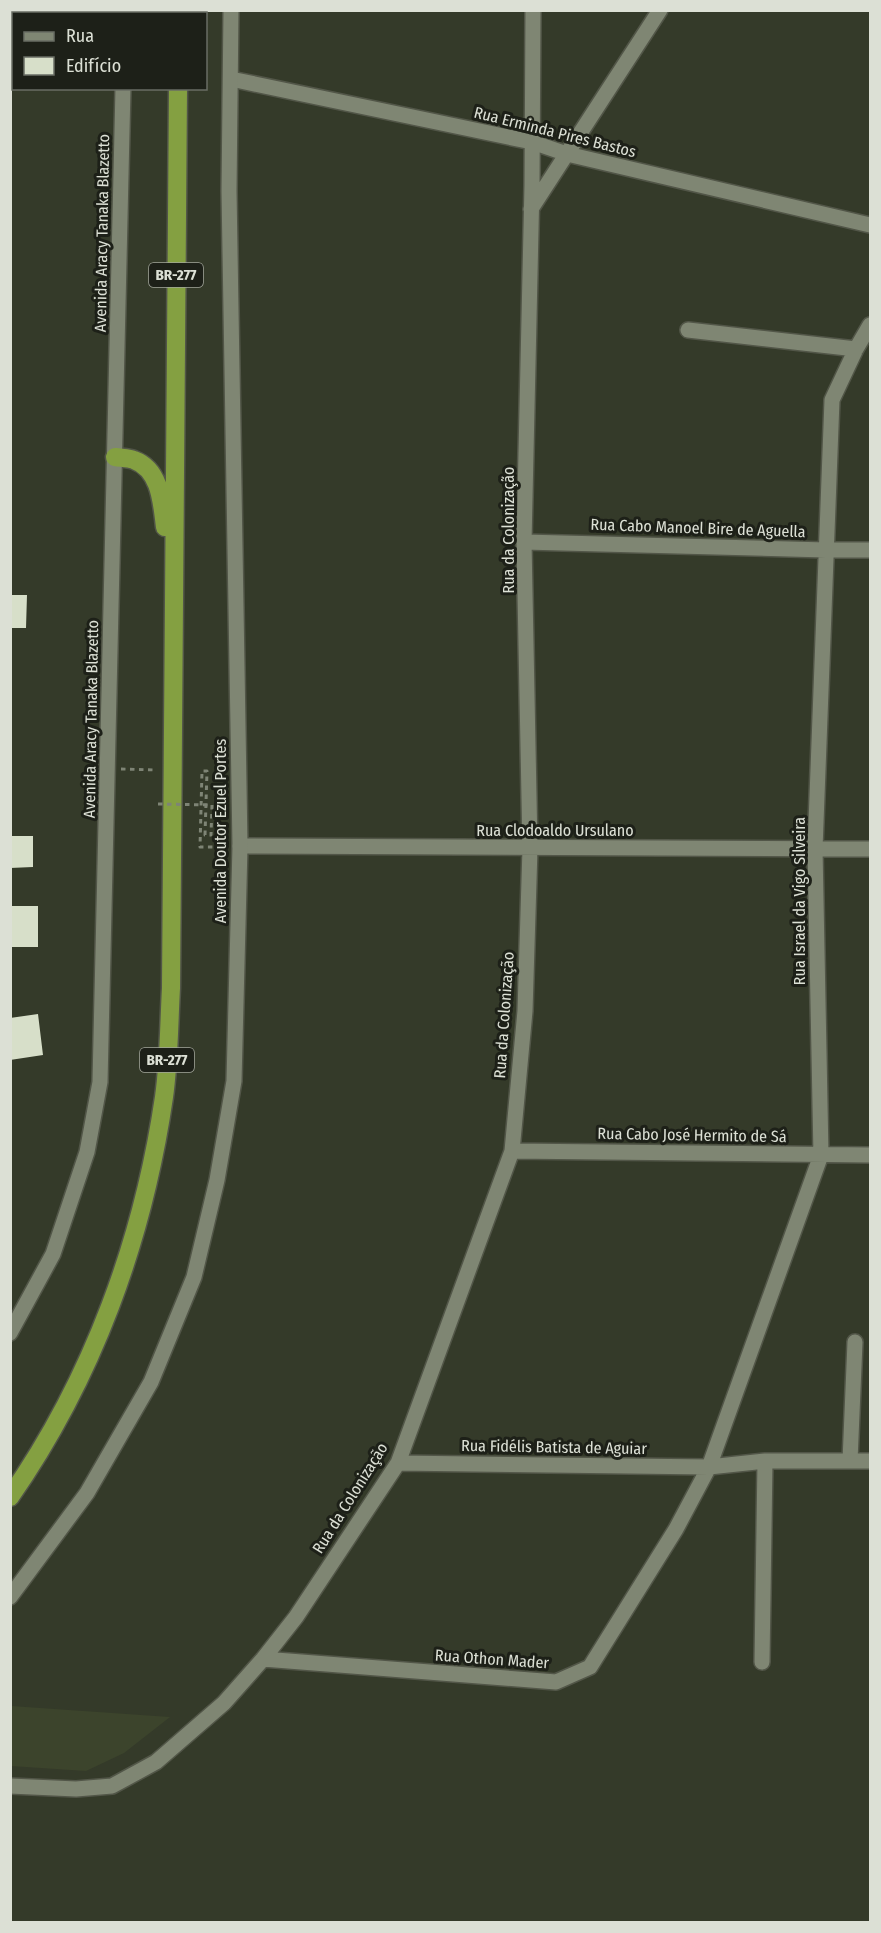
<svg xmlns="http://www.w3.org/2000/svg" width="881" height="1933" viewBox="0 0 881 1933" font-family="'Fira Sans Condensed',sans-serif">
<rect width="100%" height="100%" fill="#343a29"/>
<path fill="#3c442c" d="M11,1706L170,1717L124,1753L86,1771L11,1766Z"/>
<path fill="#d7dfc9" d="M10,595H27L26,628H10Z
M10,836H33V867L10,868Z
M10,906H38V947H10Z
M38,1014L43,1055L10,1060V1018Z"/>
<g fill="none" stroke-linecap="round" stroke-linejoin="round">
<defs>
<path id="street" d="M231,79L532,142L567,154L870,225
M531,209L660,10
M688,330L856,349
M524,542L826,550H870
M240,846L870,849
M512,1151L870,1155
M850,1461L855,1342
M398,1463L709,1467L765,1461H870
M263,1659L556,1682L590,1667L676,1529L709,1467L821,1155L815,849L832,400L856,349L870,325
M762,1662L765,1461
M10,1786L76,1789L112,1786L156,1762L224,1703L263,1659L296,1617L398,1463L512,1151L525,1011L530,848L524,542L532,185L533,10"/>
<path id="secondary" d="M125,14V10
M10,26L14,27
M10,1333L53,1254L87,1152L100,1082L123,88
M10,1597L87,1493L151,1382L194,1277L217,1180L234,1081L240,846L229,191L231,10"/>
<path id="highway" d="M179,14V10
M115,457C121,458 129,458 134,460C161,470 162,504 165,527
M10,1497C93,1378 143,1240 164,1097C169,1062 169,1024 171,988L178,88"/>
</defs>
<use href="#street" stroke="#525648" stroke-width="18"/>
<use href="#secondary" stroke="#525648" stroke-width="18"/>
<use href="#highway" stroke="#525648" stroke-width="21"/>
<path stroke="#7e8475" stroke-width="3" stroke-dasharray="4.5 4.5" stroke-linecap="butt" d="M121,769L157,770
M212,805L211,835H205L207,771H202L200,847H224"/>
<use href="#street" stroke="#7f8673" stroke-width="15"/>
<use href="#secondary" stroke="#7f8673" stroke-width="15"/>
<use href="#highway" stroke="#84a041" stroke-width="18"/>
<path stroke="#7e8475" stroke-width="3" stroke-dasharray="4.5 4.5" stroke-linecap="butt" d="M158,804L212,805"/>
</g>
<g text-anchor="middle" dominant-baseline="central" stroke-width="6" stroke-linejoin="round" paint-order="stroke">
<g fill="#1d2018" stroke="#a3a69c" stroke-width="1.5">
<rect x="149" y="263" width="54" height="24" rx="4.5"/>
<rect x="140" y="1048" width="54" height="24" rx="4.5"/>
</g>
<g font-size="15" font-weight="bold" fill="#dce0d5">
<text x="176" y="275">BR-277</text>
<text x="167" y="1060">BR-277</text>
</g>
<g font-size="16" fill="#dce0d5" stroke="#1d2018">
<text transform="translate(555 132) rotate(14)">Rua Erminda Pires Bastos</text>
<text transform="translate(102 233) rotate(-89)">Avenida Aracy Tanaka Blazetto</text>
<text transform="translate(698 528) rotate(2)">Rua Cabo Manoel Bire de Aguella</text>
<text transform="translate(508 530) rotate(-90)">Rua da Colonização</text>
<text transform="translate(91 719) rotate(-89)">Avenida Aracy Tanaka Blazetto</text>
<text x="555" y="830">Rua Clodoaldo Ursulano</text>
<text transform="translate(220 831) rotate(-90)">Avenida Doutor Ezuel Portes</text>
<text transform="translate(799 901) rotate(-90)">Rua Israel da Vigo Silveira</text>
<text transform="translate(504 1015) rotate(-86)">Rua da Colonização</text>
<text transform="translate(692 1135) rotate(1)">Rua Cabo José Hermito de Sá</text>
<text transform="translate(554 1447) rotate(1)">Rua Fidélis Batista de Aguiar</text>
<text transform="translate(350 1498) rotate(-58)">Rua da Colonização</text>
<text transform="translate(492 1659) rotate(4)">Rua Othon Mader</text>
</g>
</g>
<rect width="881" height="1933" fill="none" stroke="#dce0d5" stroke-width="24"/>
<rect x="12" y="12" width="195" height="78" fill="#1d2018" stroke="#696d64" stroke-width="1.5"/>
<rect x="24" y="32" width="30" height="9" fill="#7f8673" stroke="#696d64" stroke-width="1.5"/>
<text x="66" y="42" font-size="18" fill="#dce0d5">Rua</text>
<rect x="24" y="57" width="30" height="18" fill="#d7dfc9" stroke="#696d64" stroke-width="1.5"/>
<text x="66" y="72" font-size="18" fill="#dce0d5">Edifício</text>
</svg>
